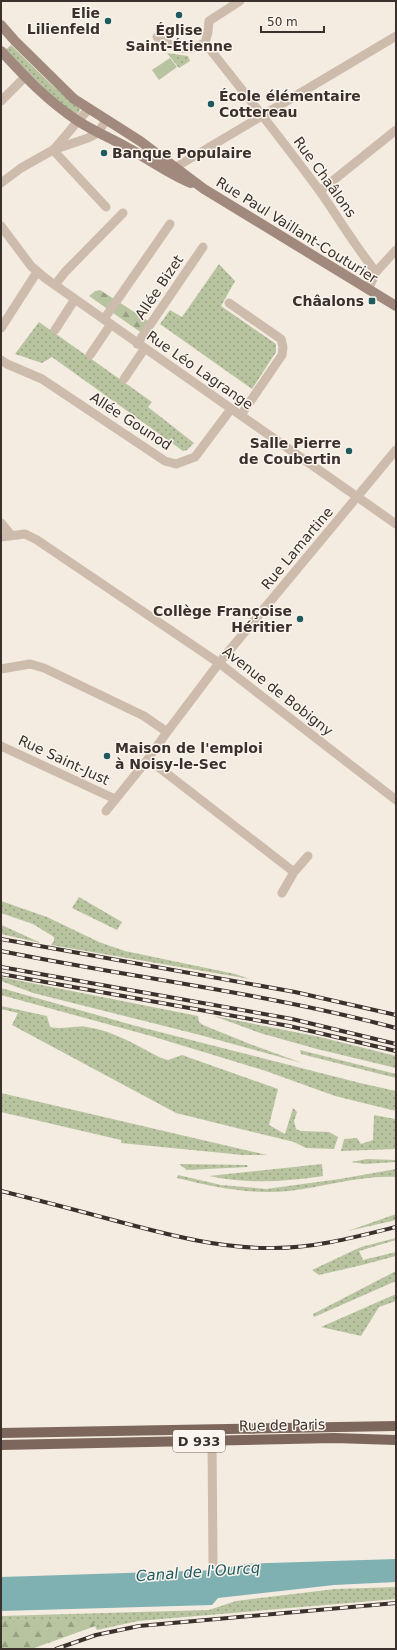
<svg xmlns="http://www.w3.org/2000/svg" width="397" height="1650" viewBox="0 0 397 1650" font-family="'DejaVu Sans',sans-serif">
<defs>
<pattern id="green-dots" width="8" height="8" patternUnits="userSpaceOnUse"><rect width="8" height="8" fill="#b8c4a0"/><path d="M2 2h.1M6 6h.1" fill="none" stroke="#97a083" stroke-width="1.8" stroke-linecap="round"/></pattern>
<pattern id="forest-firs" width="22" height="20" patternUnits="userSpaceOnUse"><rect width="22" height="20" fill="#b8c4a0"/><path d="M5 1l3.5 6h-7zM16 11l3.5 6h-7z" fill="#97a083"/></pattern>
</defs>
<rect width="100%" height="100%" fill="#f4ebe1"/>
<path fill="url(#green-dots)" d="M11,45L53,86L80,109L79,112L76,115L65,108L5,50Z
M167,53L188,56L190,61L179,68Z
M219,264L235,281L221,306L276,344V352L252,389L160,324L170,310L182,317Z
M39,322L152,402L148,407L194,443L187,450L183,451L52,357L42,363L15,354Z
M79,897L122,922L117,930L72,908Z
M1,901L47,917L99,942L125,951L235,974L250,979L51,945L54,941V937L33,924L1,913Z
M1,925L6,927L41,943L1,934Z
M1,977L198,1016L199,1022L203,1025L250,1044L302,1063L200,1035L33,993L1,981Z
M1,988L136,1026L360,1083L396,1091V1111L335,1096L263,1070L151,1036L1,995Z
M1,1006L47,1016L50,1027C63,1030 75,1025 87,1027C114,1031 138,1046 161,1058L168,1060L182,1055L278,1089L269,1125L285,1134L293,1108L297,1112L294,1121L296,1129L301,1131L329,1132L338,1137L334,1149L306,1148L294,1142L176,1113L12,1025L18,1013L1,1009Z
M214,1016L320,1037L396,1056V1068L317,1049L260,1033Z
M300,1050L396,1074V1078L301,1054Z
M1,1093L267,1155H243L121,1143V1140L1,1112Z
M374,1115L395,1119L396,1149L341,1151L344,1139L357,1138L361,1144L373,1140Z
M367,1159L396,1160V1162L365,1164L351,1162Z
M179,1164L247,1165L248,1167L187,1170Z
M322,1164L323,1176C283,1182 249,1184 209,1176Z
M396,1169V1177C361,1175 324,1187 289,1191C251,1195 214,1187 177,1178L178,1175L221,1185L266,1189L340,1179Z
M396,1214V1220L348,1231Z
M396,1238V1240L359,1251L363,1260L396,1252V1256L362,1265L319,1275L312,1270L361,1247Z
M396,1271V1281L314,1317L313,1314Z
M396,1294V1301L379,1307L361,1336L321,1327Z
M396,1587V1599L138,1621L97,1630L95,1626L31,1649H1V1616L209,1610L236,1601L335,1589Z"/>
<path fill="url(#forest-firs)" d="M100,290L153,324L146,336L89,296L95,291Z
M92,1619L95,1626L31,1649H1V1622Z"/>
<path fill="#b8c4a0" d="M170,58L177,67L159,80L152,70Z"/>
<path fill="#7fb0b2" d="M396,1559V1582L334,1585L218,1598L212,1605L1,1611V1577L220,1570L242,1564Z"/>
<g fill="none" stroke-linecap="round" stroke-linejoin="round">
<path stroke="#cdbbac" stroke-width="9" d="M157,37C173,48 186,53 205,43L208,32L209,21L240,1
M205,43C244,92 282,140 319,190C338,217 355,246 376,272
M1,101L25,77
M54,149C66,136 76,122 89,109
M53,150L106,207
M176,167L396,36
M1,183L21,168L53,150L88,138L98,133L106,120
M320,191L396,130
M1,226L31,266L45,278L396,524
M55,285L65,272L123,213
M368,290L376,272L396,250
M229,303L281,339L283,347L282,355L241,415
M104,319L170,224
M1,328L37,272
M55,330L75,299
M137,344L203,247
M90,355L111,324
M1,360L7,364L42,379L165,461L176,464L195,457L231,409
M124,379L145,348
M1,523L11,535
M1,537L25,534L37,540L219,663L396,800
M1,669L30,664L44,668L144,716L167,732
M1,746L115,799
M148,759L294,872
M106,811L148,759L167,732L219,663L396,450
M282,893L294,872L308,856
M212,1441L213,1563"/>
<path stroke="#a18a7d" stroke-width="10" d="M1,25L15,41L74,99L140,141L204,189L396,306
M1,51C25,77 49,102 78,121C95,132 113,139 130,149C150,160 169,174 191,183"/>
<path stroke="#7d675c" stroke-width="10" d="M1,1433L396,1426
M1,1445L334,1438L396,1440"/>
<defs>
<path id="rail" d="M1,939L295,992L396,1015
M1,951C133,978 266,993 396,1028
M1,967L292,1019L396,1044
M1,974L289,1026L396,1051
M1,1191C42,1201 83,1212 124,1223C173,1236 223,1249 274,1248C315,1248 356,1237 396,1227
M56,1649L96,1635L139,1626L396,1603"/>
</defs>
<use href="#rail" stroke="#3b302b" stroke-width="4"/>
<use href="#rail" stroke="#fbf5ee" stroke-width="2.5" stroke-dasharray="8" stroke-linecap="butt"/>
</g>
<g fill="#1f5a5e" stroke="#fbf5ee" stroke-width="1.5">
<circle cx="179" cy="15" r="4"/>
<circle cx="108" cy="21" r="4"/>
<circle cx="211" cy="104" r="4"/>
<circle cx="104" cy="153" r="4"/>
<rect x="368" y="297" width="8" height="8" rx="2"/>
<circle cx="349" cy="451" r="4"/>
<circle cx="300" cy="619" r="4"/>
<circle cx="107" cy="756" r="4"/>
</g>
<g text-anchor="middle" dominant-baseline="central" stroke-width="3" stroke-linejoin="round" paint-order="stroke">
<rect fill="#fbf5ee" stroke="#756b66" stroke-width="1" x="173" y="1430" width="52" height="22" rx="3"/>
<g font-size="13" font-weight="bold" fill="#3b302b">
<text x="199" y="1441">D 933</text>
</g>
<g font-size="14" font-weight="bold" fill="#3b302b" stroke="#fbf5ee" text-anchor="end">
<text x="100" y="13">Elie<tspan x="100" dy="16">Lilienfeld</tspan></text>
<text x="179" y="30" text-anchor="middle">Église<tspan x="179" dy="16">Saint-Étienne</tspan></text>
<text x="219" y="96" text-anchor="start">École élémentaire<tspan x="219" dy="16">Cottereau</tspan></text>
<text x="112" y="153" text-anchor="start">Banque Populaire</text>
<text x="364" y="301">Châalons</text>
<text x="341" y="443">Salle Pierre<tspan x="341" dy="16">de Coubertin</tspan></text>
<text x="292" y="611">Collège Françoise<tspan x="292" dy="16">Héritier</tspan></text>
<text x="115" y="748" text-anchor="start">Maison de l'emploi<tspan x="115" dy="16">à Noisy-le-Sec</tspan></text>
</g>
<g font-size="14" fill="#3b302b" stroke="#fbf5ee">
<text transform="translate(325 177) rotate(54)">Rue Chaâlons</text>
<text transform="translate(297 230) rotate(32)">Rue Paul Vaillant-Couturier</text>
<text transform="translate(159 287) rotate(-56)">Allée Bizet</text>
<text transform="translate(200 370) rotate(35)">Rue Léo Lagrange</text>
<text transform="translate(131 421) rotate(33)">Allée Gounod</text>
<text transform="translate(297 548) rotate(-50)">Rue Lamartine</text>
<text transform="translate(278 691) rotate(38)">Avenue de Bobigny</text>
<text transform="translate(64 760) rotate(25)">Rue Saint-Just</text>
<text transform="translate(282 1425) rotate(-1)">Rue de Paris</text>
</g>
<g font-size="15" font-style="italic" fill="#1f5a5e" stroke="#fbf5ee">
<text transform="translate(198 1572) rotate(-4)">Canal de l'Ourcq</text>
</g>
</g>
<rect width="397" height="1650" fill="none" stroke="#3b302b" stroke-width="4"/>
<path d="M261 26v6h63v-6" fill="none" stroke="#3b302b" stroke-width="2"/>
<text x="267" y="26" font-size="12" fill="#3b302b" stroke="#fbf5ee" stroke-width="3" paint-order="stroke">50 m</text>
</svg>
